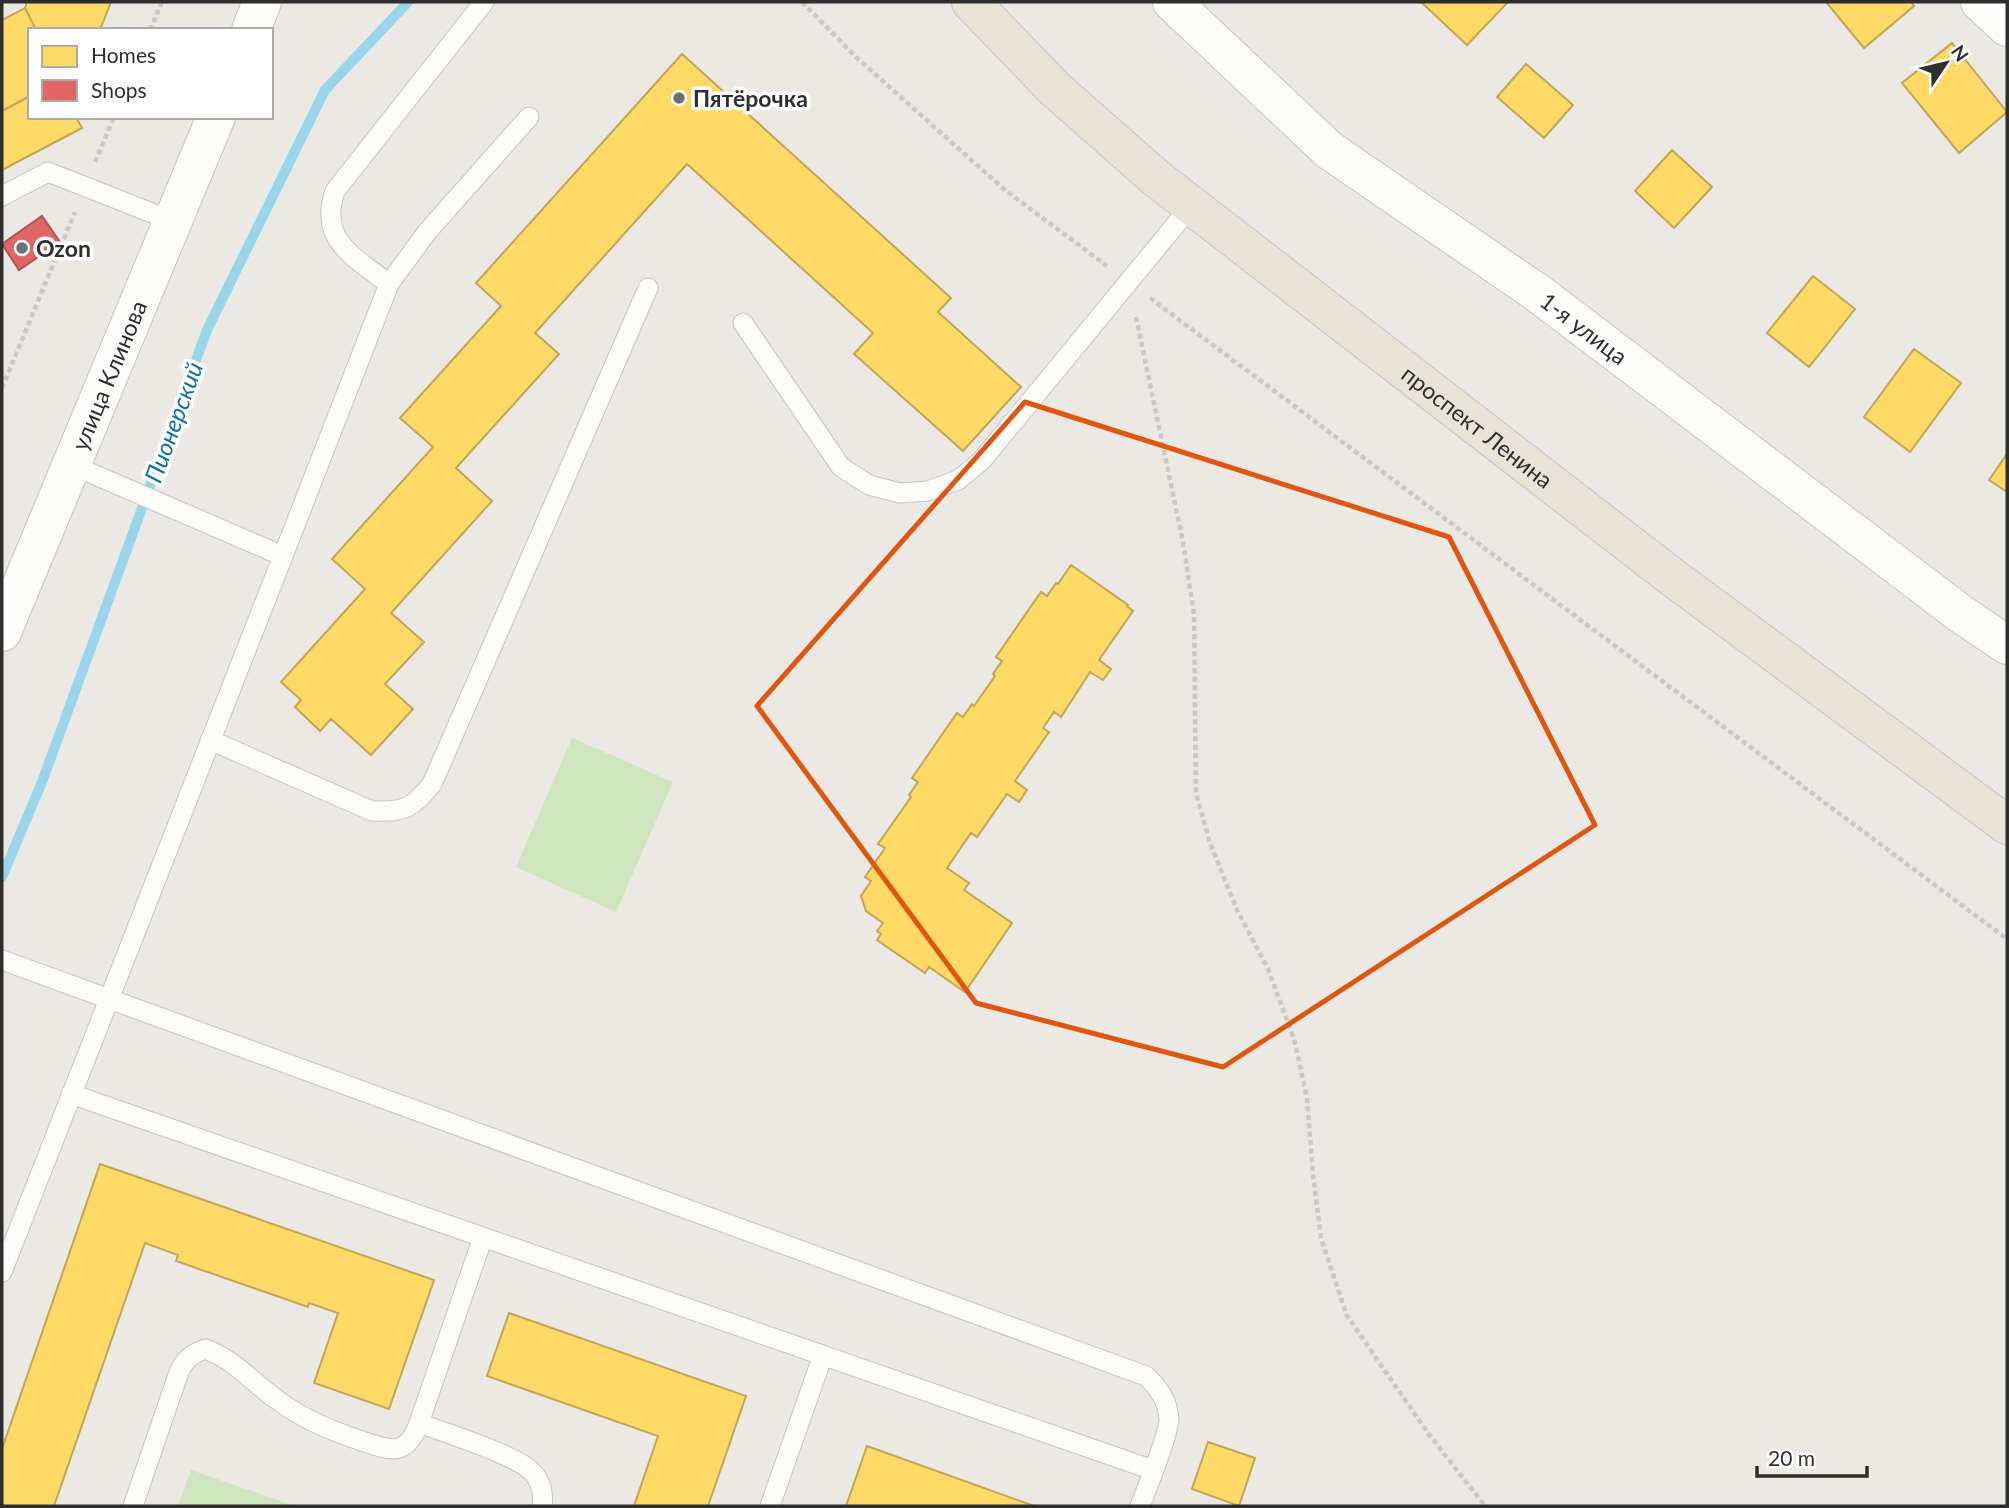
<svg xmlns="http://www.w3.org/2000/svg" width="2009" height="1508" viewBox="0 0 2009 1508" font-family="Lato,sans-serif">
<rect width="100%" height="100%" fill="#ece8e4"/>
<path fill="#cee6be" d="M572,738L673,782L616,912L516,867Z
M191,1470L295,1506H178Z"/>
<path fill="#ffd966" stroke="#c0a655" stroke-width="2" d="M27,2H111L100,30H36L25,8Z
M1421,2H1508L1467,45Z
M1826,2H1911L1914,6L1864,48Z
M25,8L36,30H30V96L2,111V20Z
M1952,43L2007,112L1959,153L1902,83Z
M682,54L951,298L938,312L1021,387L963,451L854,354L873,333L687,164L535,333L559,354L456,468L492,501L391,613L424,642L385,684L413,709L371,755L331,719L320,731L295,707L301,700L281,682L365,589L332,559L433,447L400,418L501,306L476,283Z
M1526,64L1573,105L1544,138L1497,97Z
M30,96V117H76L82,128L2,170V111Z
M1672,150L1712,187L1674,228L1635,191Z
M1813,276L1855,309L1809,367L1767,333Z
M1914,349L1961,383L1910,452L1864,417Z
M2007,454V492L1989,480Z
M1071,565L1128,605L1127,606L1133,611L1099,660L1111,669L1103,680L1090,672L1061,717L1054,712L1043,728L1049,732L1015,781L1027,790L1019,802L1007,794L977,837L971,833L947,868L969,883L964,890L1012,923L965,992L929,967L925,973L877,940L881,934L877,931L883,923L866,911L861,896L871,881L865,877L885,848L878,844L911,797L909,795L918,782L912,778L957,713L963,717L972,704L974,706L995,676L993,674L1002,661L996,657L1041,592L1047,596L1056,583L1058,584Z
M100,1164L434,1280L389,1409L314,1383L338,1313L309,1303L308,1307L176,1261L178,1255L145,1243L54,1506H2V1449Z
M509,1313L746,1396L708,1506H634L658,1436L487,1376Z
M1208,1442L1255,1458L1239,1506L1192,1489Z
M867,1446L1034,1506H846Z"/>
<path fill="#e06666" stroke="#ab5555" stroke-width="2" d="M42,216L60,242L19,270L2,244Z"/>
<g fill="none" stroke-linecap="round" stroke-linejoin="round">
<path stroke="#99d6ec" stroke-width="10" d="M2,877L42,782L207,330L325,90L408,2"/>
<defs>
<path id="service" d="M2,196L48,172L175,222
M389,284C355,257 318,241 335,191L484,2
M743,323L841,467L869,485L900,493L928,491L958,480L982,460L1191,206
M283,556L389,284L427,232L529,117
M210,740L372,811C405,812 411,809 432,784L648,288
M2,960L1146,1376C1159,1388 1167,1400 1169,1418C1170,1430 1146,1491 1140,1506
M71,1094L1153,1470
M2,1272L283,556L72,465
M419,1423C445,1433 514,1454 531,1471C541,1480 544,1494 542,1506
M133,1506L179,1372C185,1359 192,1354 205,1349C234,1359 252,1382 276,1399C303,1419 327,1429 359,1440C389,1450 406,1459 419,1423L483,1237
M770,1506L823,1355"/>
<g id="minor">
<path id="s1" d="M1172,2L1329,150L1539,294L1961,614L2007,645"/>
<path d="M1980,2L2007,27"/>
</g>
<g id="tertiary">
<path d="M251,30L262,2"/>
<path id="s2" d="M2,632L216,117"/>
</g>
<g id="primary">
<path id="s3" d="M971,2L1055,89L1156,178L1672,577L2007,825"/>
</g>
</defs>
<use href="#service" stroke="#c5c4c5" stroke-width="21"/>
<use href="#minor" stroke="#c5c4c5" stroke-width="40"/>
<use href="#tertiary" stroke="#c5c4c5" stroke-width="40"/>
<use href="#primary" stroke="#c6c5c4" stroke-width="40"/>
<path stroke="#c9c9c8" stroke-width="4.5" stroke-dasharray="5 3.5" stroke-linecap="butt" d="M802,2L857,58L1005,190L1107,266
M150,30L162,2
M95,162L114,117
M1150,298L2007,939
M1136,317L1183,542L1194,614L1196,793L1210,843L1237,910L1268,969L1294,1039L1307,1098L1313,1175L1321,1238L1347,1316L1430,1436L1485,1506
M2,388L75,212"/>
<use href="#service" stroke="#fcfcfb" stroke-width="19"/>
<use href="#minor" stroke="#fcfcfb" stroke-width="38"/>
<use href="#tertiary" stroke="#fcfcfb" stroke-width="38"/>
<use href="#primary" stroke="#e8e4d6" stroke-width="38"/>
</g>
<path fill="none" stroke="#df570e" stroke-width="5" stroke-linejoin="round" d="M1025,402L1449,537L1595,825L1223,1067L976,1003L757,706Z"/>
<g fill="#706f6e" stroke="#fff" stroke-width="2.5">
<circle cx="679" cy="98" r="7"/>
<circle cx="22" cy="248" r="7"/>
</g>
<g text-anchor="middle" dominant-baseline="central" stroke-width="7" stroke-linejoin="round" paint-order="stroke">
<g font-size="23" font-weight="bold" fill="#2e2e2e" stroke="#fff" text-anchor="start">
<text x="693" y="98">Пятёрочка</text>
<text x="36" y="248">Ozon</text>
</g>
<g font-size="23" fill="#2e2e2e" stroke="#fff">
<text stroke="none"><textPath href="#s1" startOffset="527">1-я улица</textPath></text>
<text stroke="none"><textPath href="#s2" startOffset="278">улица Клинова</textPath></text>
<text stroke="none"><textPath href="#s3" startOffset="662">проспект Ленина</textPath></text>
</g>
<g font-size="24" font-style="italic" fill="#0d6fa3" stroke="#fff">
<text transform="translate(173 422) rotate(-70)">Пионерский</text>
</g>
</g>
<rect width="2009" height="1508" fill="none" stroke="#2e2e2e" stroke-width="7"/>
<rect x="28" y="28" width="245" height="91" fill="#ffffff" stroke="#ababab" stroke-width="2"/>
<rect x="42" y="46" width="35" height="21" fill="#ffd966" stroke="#ababab" stroke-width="2"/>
<text x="91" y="63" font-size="21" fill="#2e2e2e">Homes</text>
<rect x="42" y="80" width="35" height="21" fill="#e06666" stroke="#ababab" stroke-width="2"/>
<text x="91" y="98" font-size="21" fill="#2e2e2e">Shops</text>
<g transform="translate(1946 63) rotate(55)" stroke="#ffffff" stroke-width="5" paint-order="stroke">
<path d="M0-5L12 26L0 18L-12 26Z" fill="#2e2e2e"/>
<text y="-10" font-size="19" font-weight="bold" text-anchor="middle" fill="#2e2e2e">N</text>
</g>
<path d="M1757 1466v10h110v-10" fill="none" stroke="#2e2e2e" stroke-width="3.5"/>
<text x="1768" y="1466" font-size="21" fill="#2e2e2e" stroke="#ffffff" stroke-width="5" paint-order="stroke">20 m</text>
</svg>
